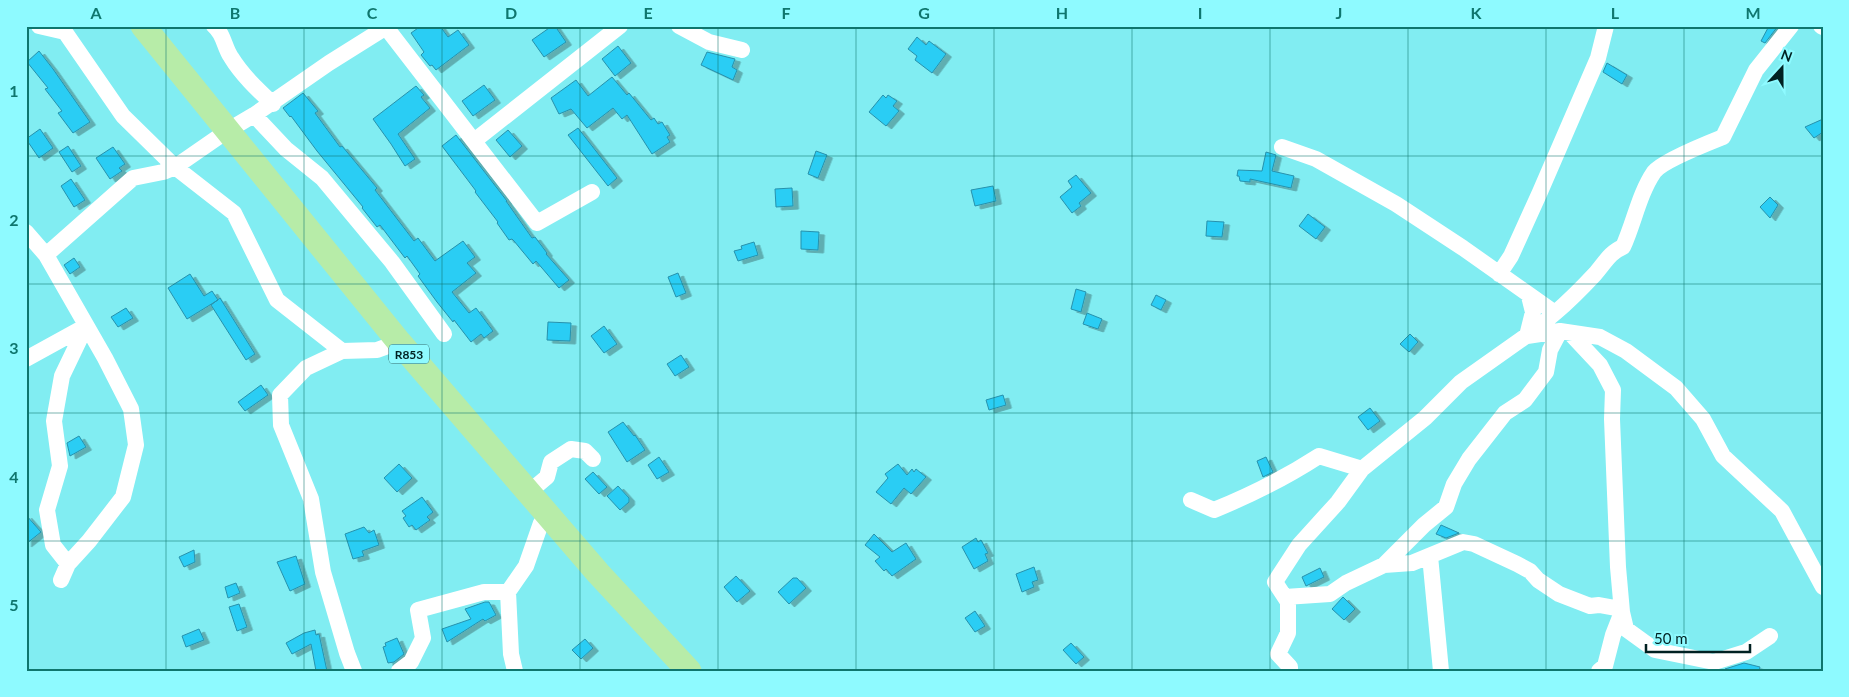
<svg xmlns="http://www.w3.org/2000/svg" width="1849" height="697" viewBox="0 0 1849 697" font-family="Lato,sans-serif">
<defs>
<filter id="shadow"><feDropShadow dx="5.5" dy="3" stdDeviation="0" flood-color="#0004"/></filter>
</defs>
<rect width="100%" height="100%" fill="#81edf2"/>
<path fill="#2acdf4" stroke="#2691ac" filter="url(#shadow)" d="M421,26H440L448,37L458,30L469,45L436,70L432,65L430,66L421,55L424,52L411,33Z
M552,26H555L566,42L544,57L532,40Z
M1769,26H1778L1765,43L1761,41Z
M917,37L926,45L929,41L946,54L932,73L915,60L917,56L908,49Z
M618,46L631,63L615,76L602,59Z
M39,51L53,69L90,122L73,133L58,113L62,111L45,89L48,88L27,62Z
M707,52L735,59L732,67L737,70L733,80L701,65Z
M1607,63L1627,75L1622,84L1603,72Z
M612,77L627,95L629,93L651,120L654,118L658,124L662,122L670,135L667,137L670,142L652,154L627,115L622,119L613,108L587,128L571,109L559,114L551,98L576,80L588,96Z
M484,85L495,100L473,116L462,101Z
M416,86L424,95L421,97L430,108L398,134L415,159L405,166L391,144L373,119Z
M303,93L318,111L315,113L340,147L342,146L377,188L375,190L414,241L418,238L435,261L463,241L475,257L467,263L476,273L452,292L469,313L476,308L493,331L484,338L481,334L471,342L454,320L453,322L437,302L418,276L420,274L407,256L405,258L380,225L377,227L362,208L363,207L317,151L291,116L290,117L283,108Z
M883,95L886,98L888,95L897,101L893,106L899,111L886,126L869,112Z
M1823,119V132L1814,138L1805,127Z
M578,128L617,178L608,186L568,135Z
M40,129L53,148L39,158L26,139Z
M508,130L522,146L510,157L496,140Z
M456,135L507,201H506L532,238L535,237L547,253L546,254L569,280L559,288L536,261L533,264L514,241L512,239L509,240L497,223L498,222L475,192L476,191L442,146Z
M68,146L81,166L72,172L59,152Z
M113,147L125,164L119,168L122,171L110,179L96,158Z
M816,151L827,155L818,178L808,174Z
M1266,152L1276,155L1272,171L1294,176L1291,188L1250,179V182L1240,181L1239,176H1237L1238,170L1262,171Z
M1076,175L1091,193L1079,203L1081,206L1072,213L1060,197L1072,187L1068,181Z
M71,179L85,200L74,207L61,186Z
M993,186L996,201L975,206L971,190Z
M792,188L793,206L776,207L775,189Z
M1770,197L1778,205L1770,218L1760,207Z
M1308,214L1325,227L1316,239L1299,226Z
M1207,221L1224,222L1222,237L1206,236Z
M801,231L819,232L818,250L801,249Z
M754,242L758,255L738,261L734,251L742,249L741,246Z
M74,258L80,267L70,274L64,265Z
M678,273L686,293L676,297L668,277Z
M190,274L204,296L212,291L218,300L187,319L168,288Z
M1076,289L1086,292L1081,312L1071,309Z
M1156,295L1166,300L1161,310L1151,305Z
M220,298L255,354L246,360L211,305Z
M126,308L133,318L118,327L111,317Z
M1087,313L1102,319L1098,329L1083,324Z
M548,322L571,323L570,341L547,340Z
M604,326L617,344L604,353L591,336Z
M1410,334L1418,342L1409,352L1400,344Z
M681,355L689,367L675,376L667,364Z
M261,385L268,395L245,411L238,402Z
M1003,395L1006,405L989,410L986,400Z
M1370,408L1380,421L1368,430L1358,417Z
M623,422L634,436L635,435L645,450L627,462L608,432Z
M79,436L86,447L70,456L67,443Z
M659,457L669,472L657,479L648,465Z
M1266,457L1273,472L1263,477L1257,461Z
M399,464L412,478L397,492L384,478Z
M898,464L907,475L912,469L914,472L916,469L926,477L911,494L904,488L891,504L876,492L888,478L885,474Z
M593,472L607,487L599,494L585,479Z
M618,486L629,498V502L620,510L607,496Z
M422,497L433,512L427,517L430,520L416,530L412,525L409,527L403,518L406,516L402,511Z
M26,515L41,532L26,544Z
M1441,525L1459,533L1446,538L1436,534Z
M364,527L369,533L374,530L379,545L362,551L364,556L353,559L345,534Z
M874,534L892,552L906,543L916,559L892,576L886,569L884,571L875,561L880,557L865,545Z
M976,538L978,542L981,540L988,553L985,554L988,561L974,569L962,547Z
M194,550L195,562L184,567L179,557Z
M296,556L305,584L290,591L277,562Z
M1034,567L1038,580L1032,582L1034,587L1022,592L1016,574Z
M1320,568L1324,577L1306,586L1302,577Z
M736,576L750,591L737,602L724,587Z
M793,578H797L806,588L789,604L778,592Z
M236,583L240,593L228,598L225,587Z
M1343,597L1355,609L1344,620L1332,609Z
M485,602H489L496,615L485,621L483,619L447,642L442,629L471,619L465,609Z
M239,604L247,627L237,631L229,607Z
M975,611L985,626L975,632L965,618Z
M199,629L204,640L186,647L182,636Z
M315,630L316,635L319,634L327,671H316L311,644L292,654L286,643L304,633Z
M397,638L404,654L394,662L388,663L383,647L386,646L385,643Z
M585,639L593,648L581,659L572,650Z
M1071,643L1084,657L1076,664L1063,650Z
M1744,663L1760,667L1759,671H1732L1725,669Z"/>
<g fill="none" stroke-linecap="round" stroke-linejoin="round">
<path stroke="#fff" stroke-width="16" d="M39,26L65,32L123,116L175,167L234,213L277,300L342,351L377,350L399,342
M214,26C224,34 224,47 231,57C242,75 257,89 273,104
M385,26L537,223L592,192
M679,26L709,42L742,50
M1821,26L1823,27
M254,115L329,63L388,26
M474,141L620,26
M26,232L46,255L105,358L131,409L136,445L123,497L89,541L68,564L61,580
M46,255L133,178L163,172L175,167L227,131L254,115L286,149L322,178L392,262L444,334
M1499,274L1511,256L1540,192L1598,58L1606,26
M1529,296L1533,312L1527,336L1560,331L1600,337L1626,351L1676,388L1703,419L1723,456L1782,511L1823,587
M1555,313C1569,301 1582,288 1595,274C1604,264 1610,252 1623,247C1634,223 1639,194 1654,172C1662,161 1708,143 1723,137L1756,70L1791,26
M1570,333L1600,365L1613,390L1612,419L1618,567L1622,612L1626,629L1655,650L1714,662L1746,652L1770,636
M342,351L306,368L280,395L281,425L311,499L323,572L347,653L354,671
M26,359L86,326
M528,493L547,477L551,462L571,449L585,451L593,459
M1191,500L1214,510C1251,495 1285,478 1319,456L1362,469L1425,418L1461,382L1536,329L1555,313L1463,248L1396,204L1316,159L1282,147
M1430,556L1441,671
M68,564L53,545L47,510L60,466L54,421L62,376L86,326
M1384,565L1412,563L1463,542L1474,544L1517,564L1530,571L1538,580L1559,594L1590,606L1599,605L1621,609
M508,592L511,654L515,671
M1285,597L1330,594L1346,583L1384,565L1424,525L1446,507L1454,484L1469,459L1505,413L1525,400L1546,372L1550,350L1560,331
M399,671L411,662L423,638L418,610L484,592H508L526,566L541,523L550,516
M1290,671V667L1278,654L1288,633V602L1275,582L1299,545L1338,502L1362,469
M1599,671L1605,666L1613,635L1622,612"/>
<path stroke="#b7eca8" stroke-width="25" d="M143,26L399,342L598,573L689,671"/>
</g>
<path fill="none" stroke="#0f766e" stroke-width="1" stroke-opacity="0.55" d="M166,26V671M304,26V671M442,26V671M580,26V671M718,26V671M856,26V671M994,26V671M1132,26V671M1270,26V671M1408,26V671M1546,26V671M1684,26V671M26,156H1823M26,284H1823M26,413H1823M26,541H1823"/>
<g text-anchor="middle" dominant-baseline="central" stroke-width="4.5" stroke-linejoin="round" paint-order="stroke">
<rect fill="#8efaff" stroke="#2b6264" stroke-width="1" x="389" y="344.5" width="40" height="19" rx="4"/>
<g font-size="12" font-weight="bold" fill="#002122">
<text x="409" y="354">R853</text>
</g>
</g>
<rect width="1849" height="697" fill="none" stroke="#8efaff" stroke-width="55"/>
<g transform="translate(1782 68) rotate(21)" stroke="#8efaff" stroke-width="4" paint-order="stroke">
<path d="M0-4L9 19L0 12L-9 19Z" fill="#002122"/>
<text y="-8" font-size="14" font-weight="bold" text-anchor="middle" fill="#002122">N</text>
</g>
<path d="M1646 644v8h104v-8" fill="none" stroke="#002122" stroke-width="2.5"/>
<text x="1654" y="644" font-size="15" fill="#002122" stroke="#8efaff" stroke-width="4" paint-order="stroke">50 m</text>
<rect x="28" y="28" width="1794" height="642" fill="none" stroke="#0f766e" stroke-width="2"/>
<g font-size="16" text-anchor="middle" font-weight="bold" fill="#0f766e">
<text x="96" y="19">A</text>
<text x="235" y="19">B</text>
<text x="372" y="19">C</text>
<text x="511" y="19">D</text>
<text x="648" y="19">E</text>
<text x="786" y="19">F</text>
<text x="924" y="19">G</text>
<text x="1062" y="19">H</text>
<text x="1200" y="19">I</text>
<text x="1339" y="19">J</text>
<text x="1476" y="19">K</text>
<text x="1615" y="19">L</text>
<text x="1753" y="19">M</text>
<text x="14" y="97">1</text>
<text x="14" y="226">2</text>
<text x="14" y="354">3</text>
<text x="14" y="483">4</text>
<text x="14" y="611">5</text>
</g>
</svg>
